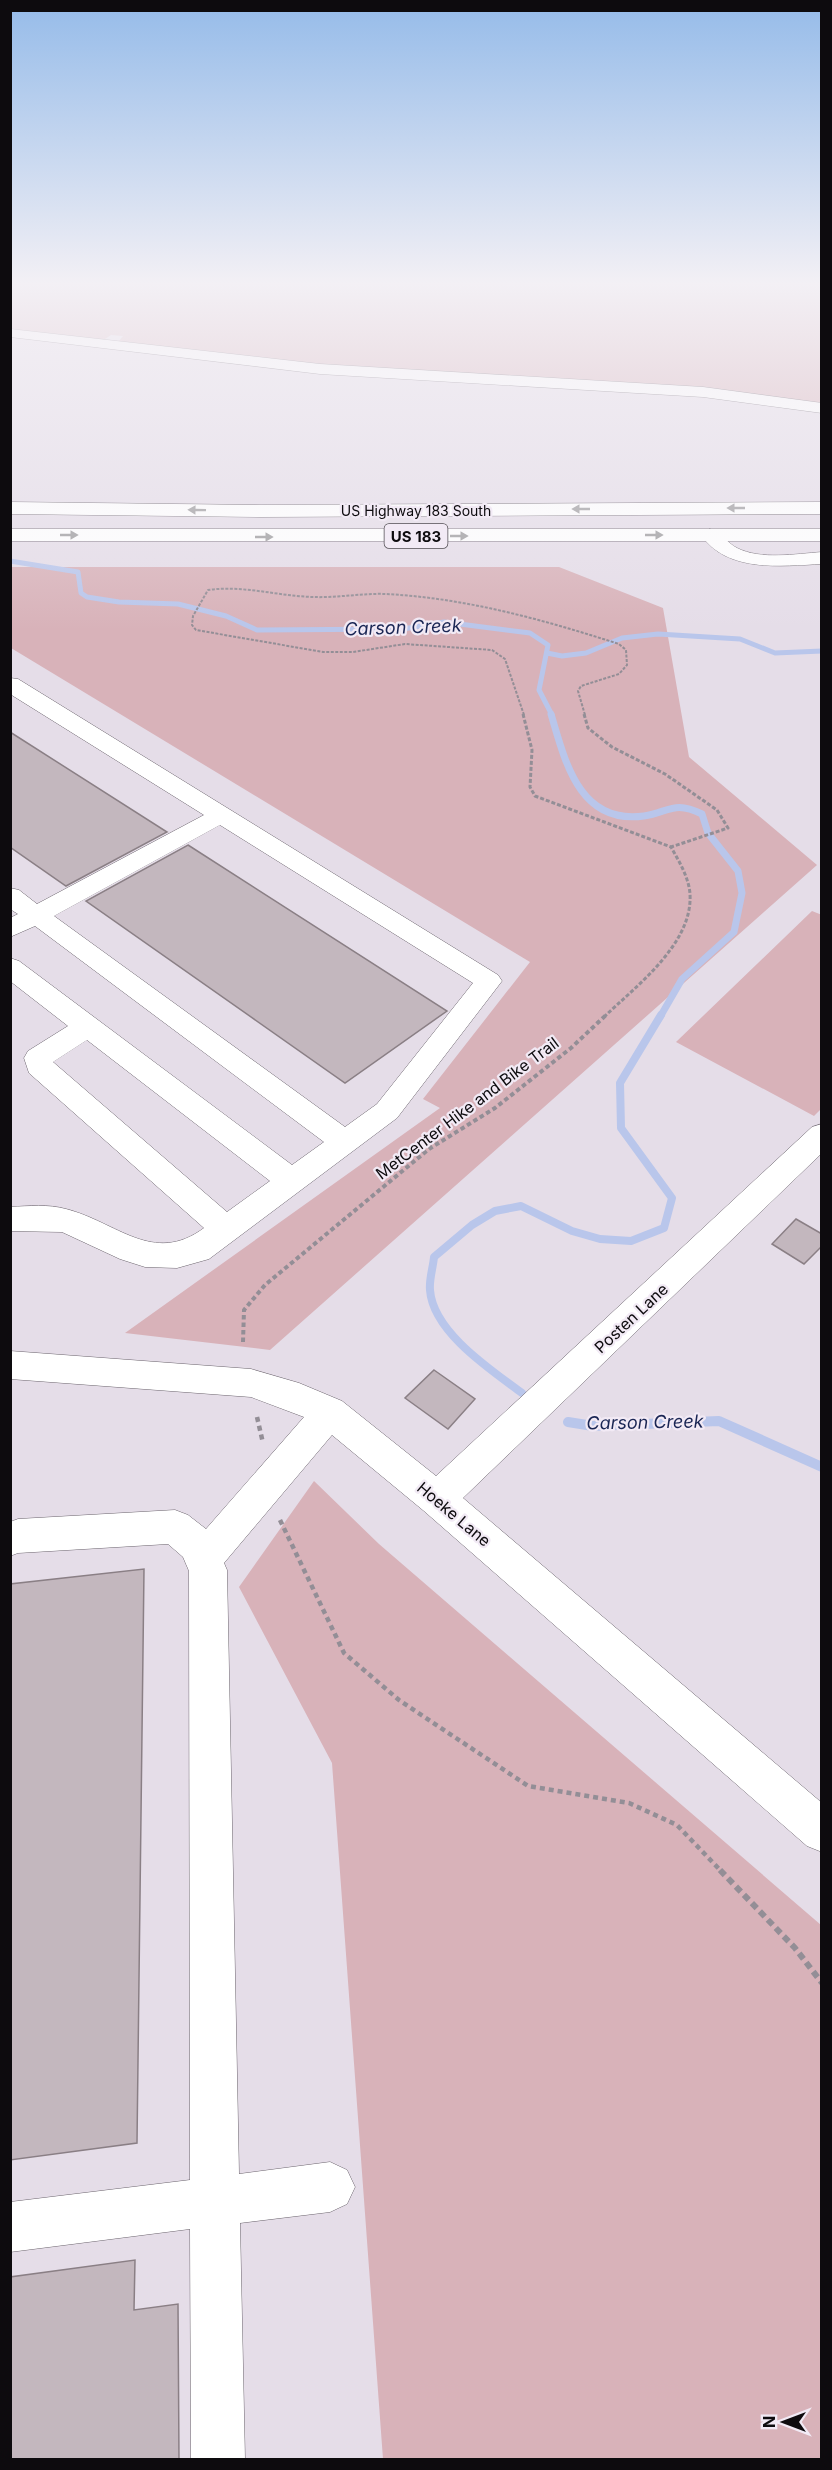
<svg xmlns="http://www.w3.org/2000/svg" width="832" height="2470" viewBox="0 0 832 2470" font-family="Inter,sans-serif">
<rect width="100%" height="100%" fill="#e5dde8"/>
<path fill="#d8b2b9" d="M11,284H821V406L445,377L122,345L119,341L123,336L111,335L105,339L92,342L11,332Z
M11,567H559L663,608L689,757L817,865L270,1350L125,1333L440,1108L423,1099L530,962L11,648Z
M812,911L822,915V1108L814,1116L676,1042Z
M314,1481L379,1544L821,1925V2459H383L332,1763L239,1587Z"/>
<g fill="none" stroke-linecap="round" stroke-linejoin="round">
<path stroke="#b9c6eb" stroke-width="5" d="M10,561L78,572L81,593L87,597L119,602L178,604L226,616L257,630L403,629L444,622L530,633L548,645L539,690L552,715
M547,653L562,656L586,653L622,638L658,634L740,639L775,653L822,651"/>
<path stroke="#b9c6eb" stroke-width="7" d="M551,714C565,761 579,825 644,816C669,812 674,800 702,814L708,833L738,871L742,893L734,932L682,979L660,1017"/>
<path stroke="#b9c6eb" stroke-width="8" d="M522,1393C491,1370 433,1332 430,1290C429,1279 433,1268 434,1257L472,1225L495,1211L521,1206L572,1231L600,1239L631,1241L664,1228L672,1198L621,1128L620,1083L661,1015"/>
<path stroke="#b9c6eb" stroke-width="10" d="M568,1422L593,1426L719,1421L822,1467"/>
</g>
<path fill="#c3b7be" stroke="#8a7f85" stroke-width="1.5" d="M10,732L167,832L66,886L10,847Z
M188,845L447,1011L345,1083L86,901Z
M796,1219L822,1234V1246L804,1264L772,1244Z
M434,1370L475,1399L448,1429L405,1398Z
M144,1569L137,2143L10,2160V1584Z
M135,2260L134,2310L178,2304L179,2460H10V2277Z"/>
<g fill="none" stroke-linecap="round" stroke-linejoin="round">
<defs>
<path id="minor" d="M10,329L320,364L703,387L822,403V413L703,397L320,374L10,337Z
M710,529C721,532 727,543 737,548C761,560 795,554 822,552V564C781,566 727,573 701,535Z
M10,678L18,679L498,975L502,981L397,1118L209,1259L177,1268L145,1267L120,1259L62,1232L10,1231V1207C29,1206 48,1204 66,1209C117,1222 153,1266 204,1228L29,1073L24,1058L28,1051L68,1026L10,981V958L19,961L292,1165L324,1142L35,926L10,937V918L18,914L10,909V888L19,890L37,904L204,815L10,694ZM220,825L473,983L377,1104L345,1127L54,916ZM87,1040L270,1181L227,1212L53,1062Z
M822,1124V1153L463,1498L822,1803V1852L807,1846L424,1511L332,1435L224,1563L227,1570L239,2174L330,2162L347,2170L355,2187L347,2204L330,2212L240,2223L245,2460H191L190,2229L10,2252V2202L190,2180L189,1571L183,1557L168,1544L18,1553L10,1556V1522L18,1519L175,1510L188,1515L206,1529L304,1417L251,1397L10,1379V1351L251,1369L299,1383L342,1401L436,1476L812,1127Z"/>
<path id="highway" d="M10,502L261,505L822,502V514L261,517L10,514Z
M10,529H822V541H10Z"/>
</defs>
<use href="#minor" stroke="#6c656e" stroke-width="1"/>
<use href="#highway" stroke="#6c656e" stroke-width="1"/>
<path stroke="#938e96" stroke-width="2" stroke-dasharray="3 1.5" stroke-linecap="butt" d="M524,715L505,659L492,650L405,644L353,652H323L196,630L192,625L193,616L208,590C244,585 277,596 313,597C337,598 362,593 386,594C466,598 544,620 619,644L626,650L627,665L619,674L581,686L578,691L585,715"/>
<path stroke="#938e96" stroke-width="3" stroke-dasharray="4 2" stroke-linecap="butt" d="M523,714L532,750L530,787L535,796L671,847
M584,714L588,728L612,747L665,774L717,810L728,828L671,847
M604,1017C636,986 693,944 690,894C689,878 679,861 671,847"/>
<path stroke="#938e96" stroke-width="4" stroke-dasharray="4.5 3" stroke-linecap="butt" d="M243,1342L244,1310L265,1285L429,1149L495,1108L571,1048L606,1015"/>
<path stroke="#938e96" stroke-width="4.5" stroke-dasharray="5 4" stroke-linecap="butt" d="M257,1417L263,1443
M280,1520L344,1653L399,1700L528,1786L629,1803L677,1825L722,1872"/>
<path stroke="#938e96" stroke-width="6" stroke-dasharray="7 4.5" stroke-linecap="butt" d="M720,1870L795,1948L822,1983"/>
<use href="#minor" fill="#fff" fill-rule="evenodd"/>
<use href="#highway" fill="#fff" fill-rule="evenodd"/>
</g>
<defs><path id="oneway-solid" d="M-6-.8H1V-3.2L6.5 0L1 3.2V.8H-6Z" transform="scale(1.5)"/></defs>
<g fill="#9e9d9f">
<use href="#oneway-solid" transform="translate(736 508) rotate(180)"/>
<use href="#oneway-solid" transform="translate(581 509) rotate(180)"/>
<use href="#oneway-solid" transform="translate(197 510) rotate(-179)"/>
<use href="#oneway-solid" transform="translate(69 535)"/>
<use href="#oneway-solid" transform="translate(654 535)"/>
<use href="#oneway-solid" transform="translate(459 536)"/>
<use href="#oneway-solid" transform="translate(264 537)"/>
</g>
<linearGradient id="sky" x2="0" y2="1"><stop stop-color="#95bbe9"/><stop offset="0.45" stop-color="#f3f0f5"/><stop offset="1" stop-color="#f3f0f5" stop-opacity="0"/></linearGradient>
<rect width="832" height="630" fill="url(#sky)"/>
<g text-anchor="middle" dominant-baseline="central" stroke-width="4.5" stroke-linejoin="round" paint-order="stroke">
<g font-size="14" fill="#0d0b0e" stroke="#f2eaf5">
<text x="416" y="510">US Highway 183 South</text>
</g>
<rect fill="#f2eaf5" stroke="#524e53" stroke-width="1.5" x="384.5" y="524" width="63" height="24" rx="4.5"/>
<g font-size="15" font-weight="bold" fill="#0d0b0e">
<text x="416" y="536">US 183</text>
</g>
<g font-size="16" fill="#0d0b0e" stroke="#f2eaf5">
<text transform="translate(467 1108) rotate(-37)">MetCenter Hike and Bike Trail</text>
<text transform="translate(631 1318) rotate(-43)">Posten Lane</text>
<text transform="translate(454 1514) rotate(40)">Hoeke Lane</text>
</g>
<g font-size="18" font-style="italic" fill="#1a2654" stroke="#f2eaf5">
<text transform="translate(403 627) rotate(-2)">Carson Creek</text>
<text transform="translate(645 1422) rotate(-1)">Carson Creek</text>
</g>
</g>
<rect width="832" height="2470" fill="none" stroke="#0d0b0e" stroke-width="24"/>
<g transform="translate(784 2422) rotate(270)" stroke="#f2eaf5" stroke-width="4.5" paint-order="stroke">
<path d="M0-4.5L10 22L0 15L-10 22Z" fill="#0d0b0e"/>
<text y="-9" font-size="16" font-weight="bold" text-anchor="middle" fill="#0d0b0e">N</text>
</g>
</svg>
